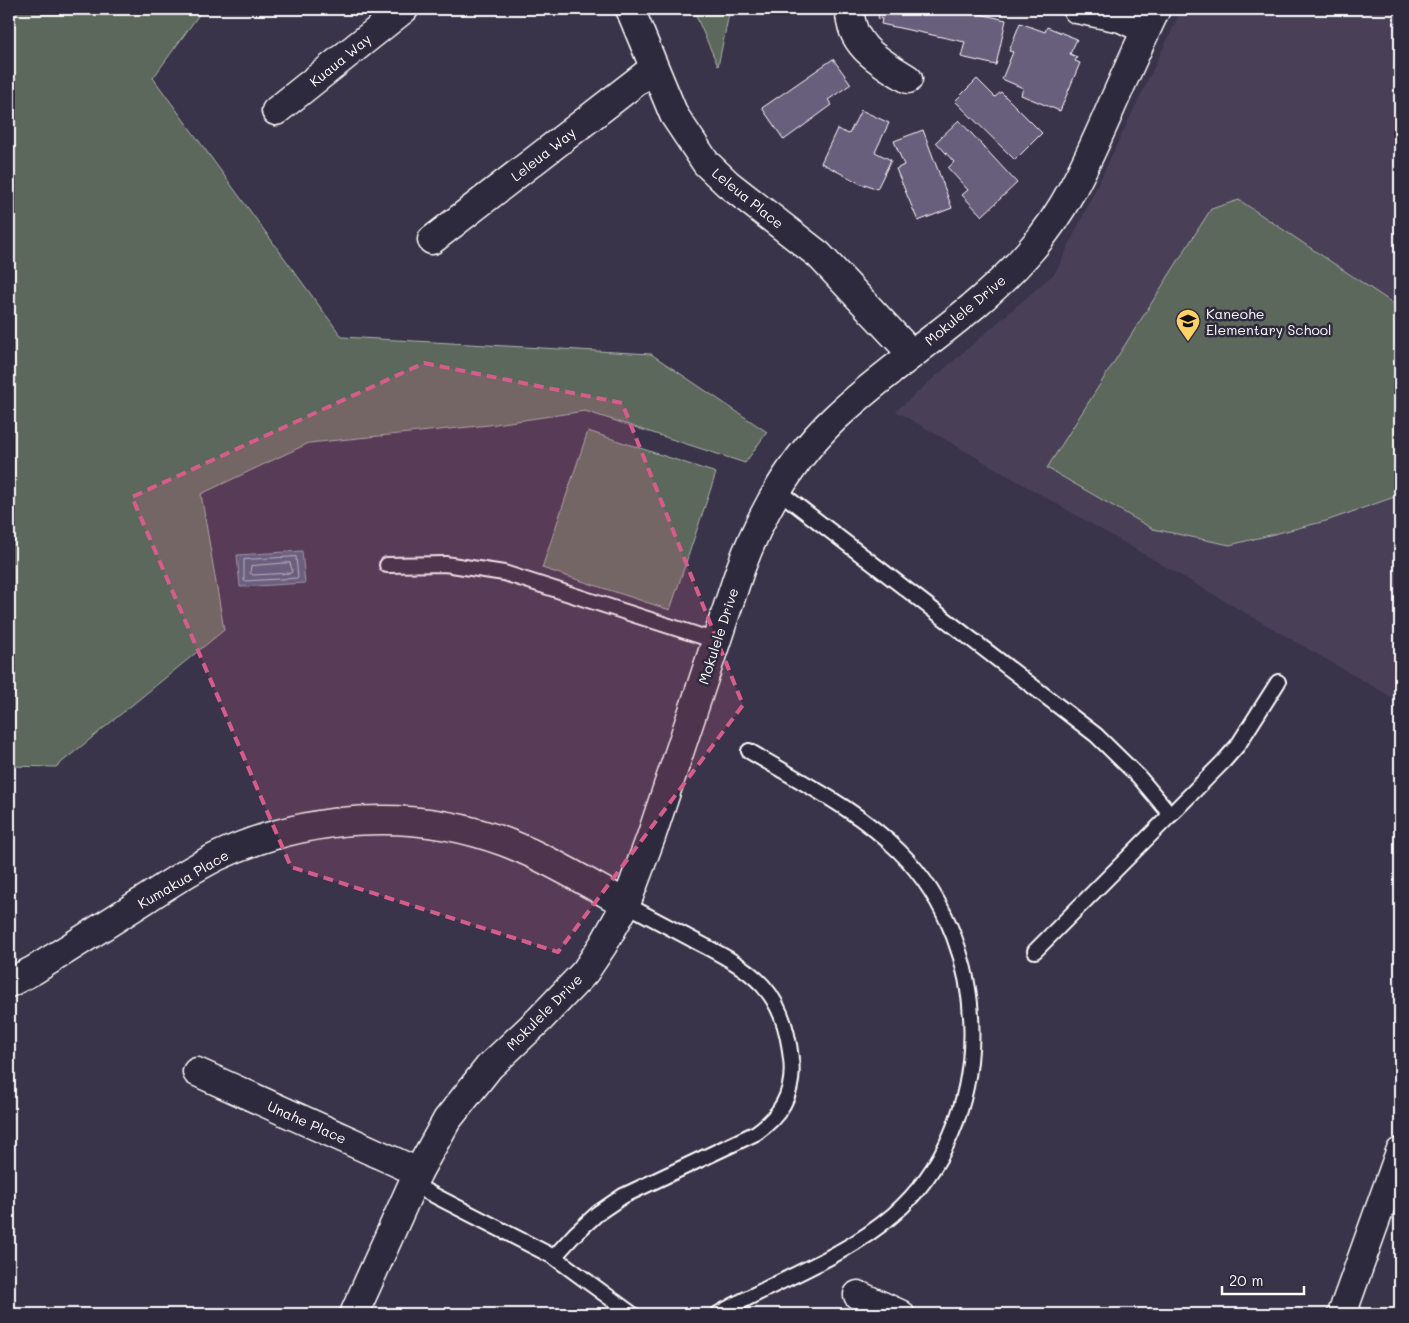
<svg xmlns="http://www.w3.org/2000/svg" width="1409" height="1323" viewBox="0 0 1409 1323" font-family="Mali,sans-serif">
<rect width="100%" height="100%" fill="#3a344a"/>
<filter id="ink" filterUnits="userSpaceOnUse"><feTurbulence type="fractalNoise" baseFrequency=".02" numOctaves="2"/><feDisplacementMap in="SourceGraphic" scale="10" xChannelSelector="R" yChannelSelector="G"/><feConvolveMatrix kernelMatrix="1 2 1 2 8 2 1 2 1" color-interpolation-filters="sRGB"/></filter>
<g filter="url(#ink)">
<path fill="#484159" d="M1182,9H1400V702L896,411L1056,272Z"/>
<path fill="#5c675b" stroke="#aeb3ad" d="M9,9H203L153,78L342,337L651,354L767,432L745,463L585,411L489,425L309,443L201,494L224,630L56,767L9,766Z
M693,9H730L718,66Z
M1239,200L1400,308V495L1326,521L1230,545L1153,529L1047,468L1211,209Z
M588,431L716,473L670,610L542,568Z"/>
<path fill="#51617b" stroke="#97a0b0" d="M302,551L305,583L240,587L237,555Z"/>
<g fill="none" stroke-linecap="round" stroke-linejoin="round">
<path stroke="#b9c0ca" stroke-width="1" d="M296,557L298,578L244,581V560Z
M290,563L292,570L291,573L253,575L250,573L251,566Z"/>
</g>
<path fill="#685e7c" stroke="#fff" d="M880,9H959L1006,20L996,65L961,57L965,42L881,24L882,19L878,18Z
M1020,23L1045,32L1047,27L1077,39L1070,54L1077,57L1075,61L1080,63L1060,111L1021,95L1023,88L1002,79L1013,52L1009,51Z
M833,59L851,84L828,100L832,105L784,140L762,108Z
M977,79L995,97L1001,92L1042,133L1015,160L955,101Z
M861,110L889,123L875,152L891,160L877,189L865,184V186L821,163L837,129L849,134Z
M959,120L1017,183L982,216L962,195L968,190L948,168L954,162L936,142Z
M923,130L952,208L918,221L896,169L904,165L894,141Z"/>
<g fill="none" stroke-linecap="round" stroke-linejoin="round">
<defs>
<path id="lane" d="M777,490L1096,735L1139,777L1171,815
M387,565L445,564L504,573L716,641
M1035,951L1224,761L1238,745L1278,682
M412,1184L554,1257L632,1314
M554,1257L575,1234L598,1213L623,1196L756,1133C782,1115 795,1091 791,1059C784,990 754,971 697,942C673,929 649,917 626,904
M718,1314C775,1281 842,1259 893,1215C997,1124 996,949 900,852C857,809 801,782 749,751"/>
<path id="street" d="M630,9L674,115L706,163L728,184L819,255L912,354
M850,9C849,46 881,62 908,79
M1077,9L1121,18L1146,30
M276,111L404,9
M432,240L654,68
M9,983L34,970C71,947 107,924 143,901C167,885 192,869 218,856C307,815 413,807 505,842C547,858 586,882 626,904
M197,1072L418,1172
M858,1295L900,1314
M1342,1314L1400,1152"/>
<path id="secondary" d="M354,1314L418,1172L447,1120L489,1067L540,1019L585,972L603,945L626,904L651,837L740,570C761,513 790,461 835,418C896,360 973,317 1029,252C1064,213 1085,166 1106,119C1122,82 1139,45 1156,9"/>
</defs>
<use href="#lane" stroke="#fff" stroke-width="18"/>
<use href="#street" stroke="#fff" stroke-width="31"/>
<use href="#secondary" stroke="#fff" stroke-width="31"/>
<use href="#lane" stroke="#2f2a3d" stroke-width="14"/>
<use href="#street" stroke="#2f2a3d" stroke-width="28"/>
<use href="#secondary" stroke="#2f2a3d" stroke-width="28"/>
</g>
</g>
<path fill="#d45d8c" fill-opacity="0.2" stroke="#d45d8c" stroke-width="4" stroke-dasharray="10 6" stroke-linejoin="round" d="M424,363L622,403L743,705L558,952L291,867L132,497Z"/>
<defs>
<symbol id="school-pin" viewBox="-11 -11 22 30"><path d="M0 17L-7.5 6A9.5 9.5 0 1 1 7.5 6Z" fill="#ffd166" stroke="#2f2a3d"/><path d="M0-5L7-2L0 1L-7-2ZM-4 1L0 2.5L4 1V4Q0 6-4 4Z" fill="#111"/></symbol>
</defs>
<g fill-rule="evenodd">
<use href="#school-pin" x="1174" y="307" width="28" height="38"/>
</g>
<g text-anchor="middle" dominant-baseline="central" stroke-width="5" stroke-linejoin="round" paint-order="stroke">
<g font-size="14" fill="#fff" stroke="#2f2a3d">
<text transform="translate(340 60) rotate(-39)">Kuaua Way</text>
<text transform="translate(543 154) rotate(-38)">Leleua Way</text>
<text transform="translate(748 198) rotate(39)">Leleua Place</text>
<text transform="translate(965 310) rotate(-40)">Mokulele Drive</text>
<text transform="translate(718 636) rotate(-72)">Mokulele Drive</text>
<text transform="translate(183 879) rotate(-30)">Kumakua Place</text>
<text transform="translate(544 1012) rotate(-45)">Mokulele Drive</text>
<text transform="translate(307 1122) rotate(24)">Unahe Place</text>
</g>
<g font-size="14" fill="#fff" stroke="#2f2a3d" text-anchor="start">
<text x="1206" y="313">Kaneohe<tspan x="1206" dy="16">Elementary School</tspan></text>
</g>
</g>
<rect width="1409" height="1323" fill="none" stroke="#2f2a3d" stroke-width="30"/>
<rect x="15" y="15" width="1379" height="1293" fill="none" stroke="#fff" stroke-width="2" filter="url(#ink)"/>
<path d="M1222 1286v8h82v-8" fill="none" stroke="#ffffff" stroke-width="2.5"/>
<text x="1229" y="1286" font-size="15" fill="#ffffff" stroke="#2f2a3d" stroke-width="4" paint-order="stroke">20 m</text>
</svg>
